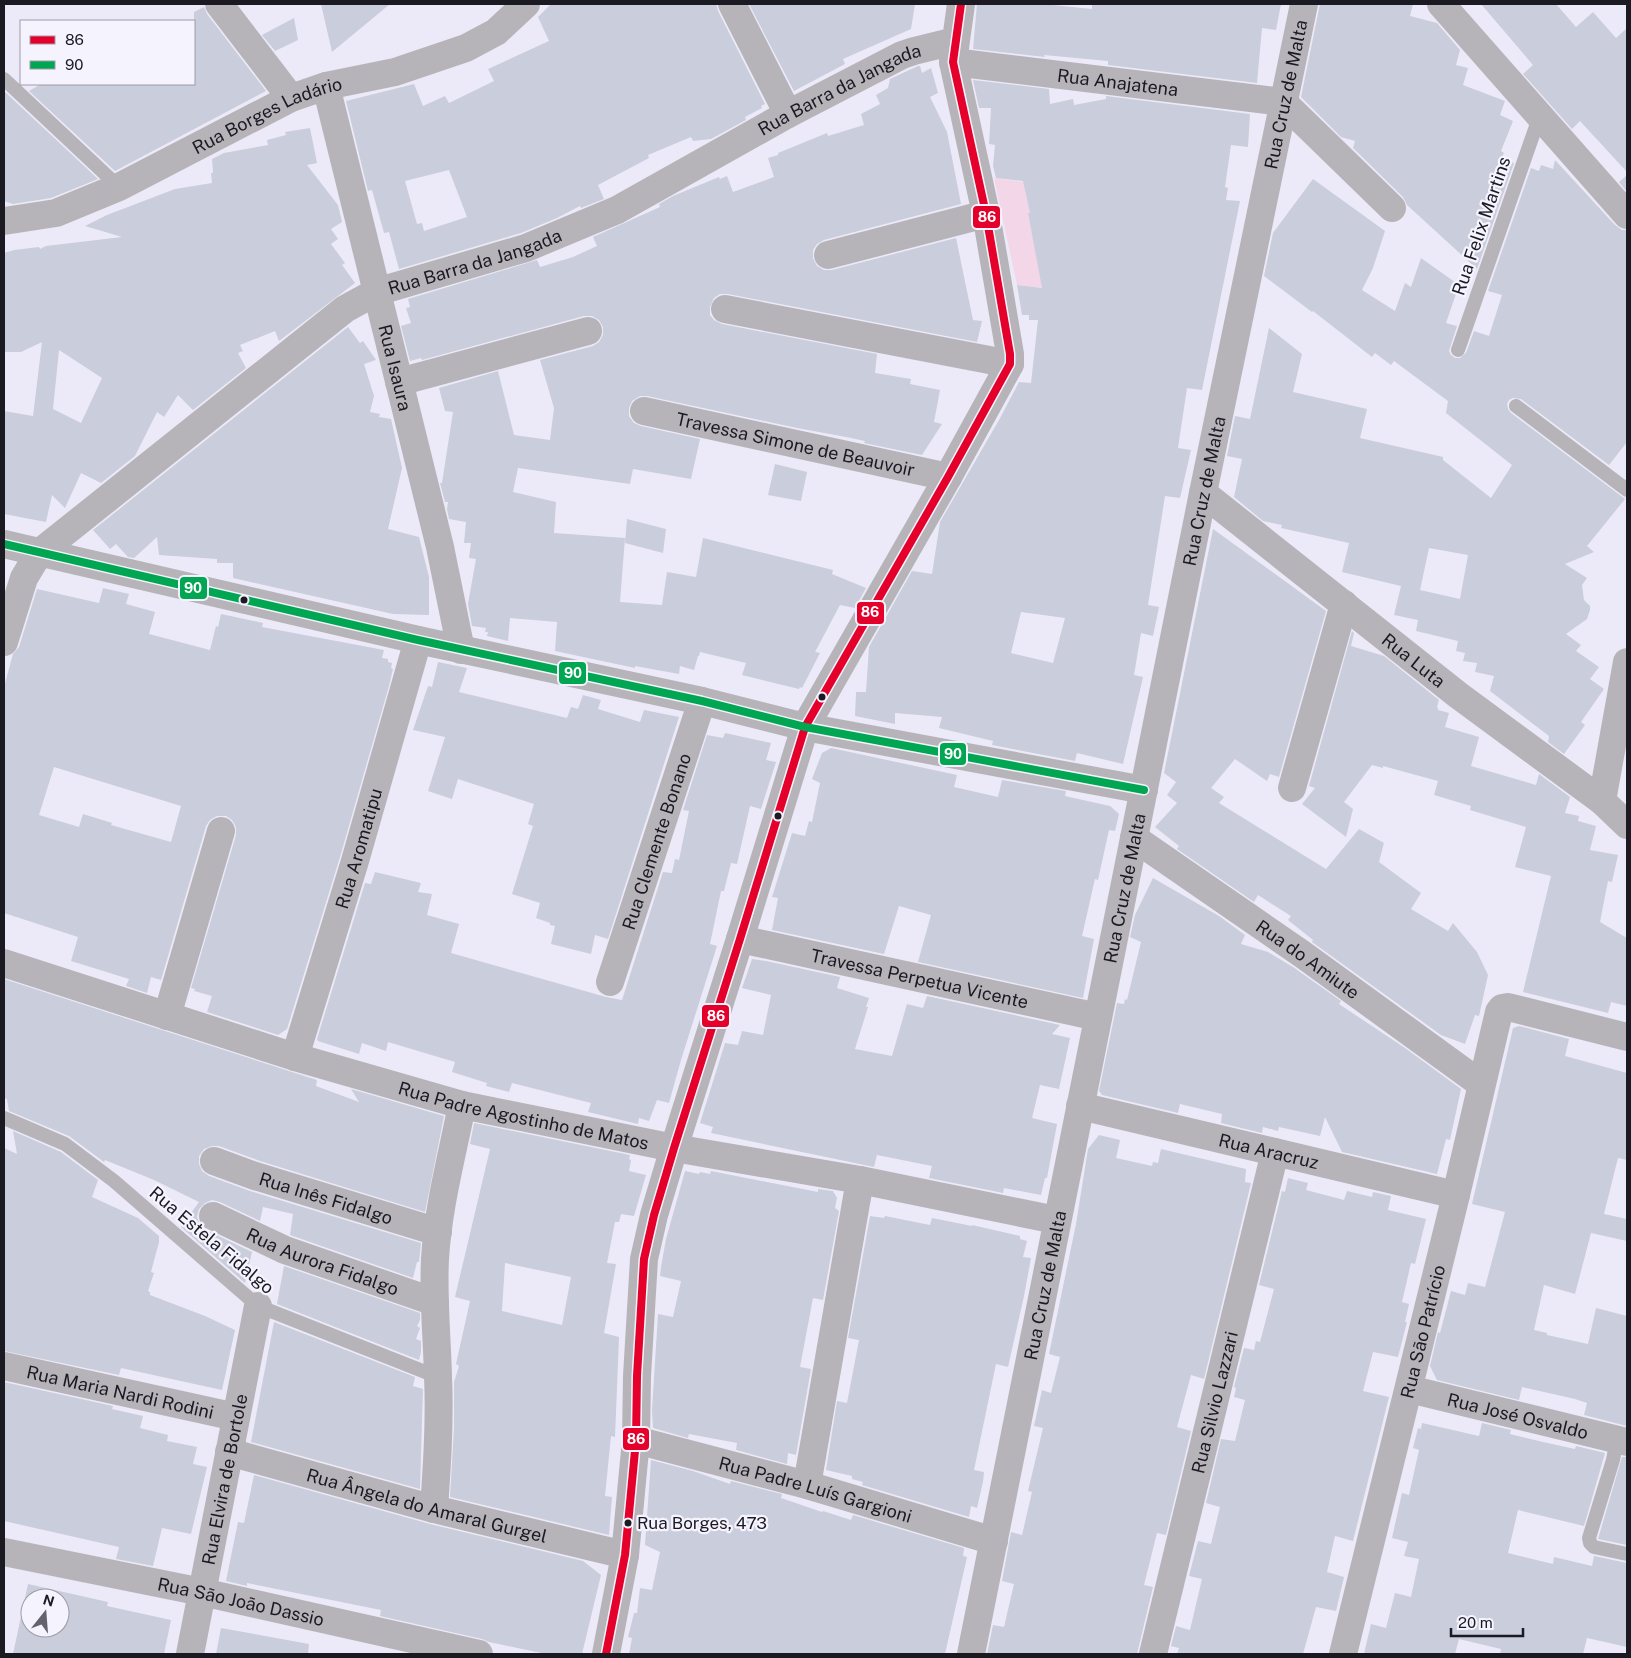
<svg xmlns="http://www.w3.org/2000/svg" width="1631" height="1658" viewBox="0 0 1631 1658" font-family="'Public Sans',sans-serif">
<rect width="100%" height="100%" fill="#eceaf8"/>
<path fill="#f3d7e9" d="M994,178L1024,182L1030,213L1028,214L1044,288L1017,285Z"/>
<path fill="#cacddb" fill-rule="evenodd" d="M321,4H390L332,52Z
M551,4H716L718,11L765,104L761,106L762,108L745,117L746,120L711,139L693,141L691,137L648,155L649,158L598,185L604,199L581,208L580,206L557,218L521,233L399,269L389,232L384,233L372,190L368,191L346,101L414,84L423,106L445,96L449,103L494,81L488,69L549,41L538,17ZM449,170L467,217L424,231L422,223L417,224L405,181Z
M749,4H915L911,29L843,59L845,64L794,91Z
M977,4H1043L1092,9V4H1281L1276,30L1262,28L1257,83L1108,65V61L1044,55L1045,57L973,49Z
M1320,4H1413L1410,16L1437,23L1460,50L1456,65L1468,68L1463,85L1505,101L1500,115L1513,121L1501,151L1504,153L1501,159L1514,163L1477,269L1407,205L1403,197L1353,148L1355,141L1341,137L1301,97Z
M1481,4H1556L1576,27L1593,12L1616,38L1627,28V172L1580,121L1572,129L1523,74L1533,65Z
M204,7L207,14L266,91L115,171L29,91L41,84H194V12Z
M294,18L298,40L275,51L262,35Z
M918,66H920L922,73L931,68L938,93L930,97L947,132L961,204L824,240L817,244L813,250V258L817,266L824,270H832L956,238L973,320L982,321L977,342L728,294H720L714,298L710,307V315L714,320L722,324L877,354L875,373L911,379L910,384L940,390L934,422L942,424L922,455L864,443L865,441L846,437L797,428L647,396H640L632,401L629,408V416L634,423L641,426L700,439L691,479L633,469L630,484L518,468L513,492L556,502L554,533L625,538L620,602L662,605L667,572L696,577L703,538L833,570L832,574L866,588L855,608L840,605L815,652L820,653L802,688L800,687L799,689L742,675L746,663L700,652L699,656H698L694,670L680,666L679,674L635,666V668L555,651L557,622L510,618L508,641L487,636L488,632H485L486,628L472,626L468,604L476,559L469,558L471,543H464L466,522L449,519L447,509L448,502H445L440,483H442L453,412L445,411L439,388L498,371L514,435L550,440L554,408L540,360L593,346L599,342L603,335V327L599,320L592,316H584L422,360L421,358L410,361L401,326L411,323L406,308L410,307L408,299L537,260L540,267L573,257L597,246L593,237L660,207L659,204L673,196L719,177L720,179L727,176L733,192L774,177L768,158L778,155V153L827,133L828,136L864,125L861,114L880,104L876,95L888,88L890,79Z
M973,80L1049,89L1050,104L1073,99L1074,105L1106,99V96L1250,114L1248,147L1231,145L1225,187L1228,188L1226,200L1240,201L1202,390L1187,388L1178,448L1191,450L1180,498L1165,496L1148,605L1159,607L1153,636L1141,633L1134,675L1143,677L1123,764L1077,753L1075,761L992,745L993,741L939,728L942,717L895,713V724L855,716L856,692H866L869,647L912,571L932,574L940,522L999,420L1019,382L1031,383L1038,320H1029V315H1022L1017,285L1042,288L1028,213H1030L1023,181L996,178L993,166L995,145L989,144L991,108H979ZM1021,612L1065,618L1053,663L1011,653Z
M4,91L98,179L51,198L13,204L4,201Z
M310,128L317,163L307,165L338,205L342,222L331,229L338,239L331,244L345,263L342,265L355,283L279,341L275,331L240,345L243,351L238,353L246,368L193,410L178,395L164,417L157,412L135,456L101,483L81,473L65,508L52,495L46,522L4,514V411L33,416L42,342L21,352H4V253L14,250L39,247L40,249L46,246L122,237L85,226L107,215L175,189L212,183L211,173H213L212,159L224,153L268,145L267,140L286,135L285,132ZM59,350L102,378L81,423L53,409Z
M1555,160L1615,225L1622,230H1627V442L1609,465L1521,399L1513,398L1509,400L1507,404L1508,409L1511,413L1625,499L1587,546L1594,552L1565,564L1587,578L1582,585L1584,600L1590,606V610L1587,619L1566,634L1581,645L1576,651L1599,667L1590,679L1604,689L1581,722L1585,725L1564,754L1548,742L1549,736L1490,691L1494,676L1475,672L1477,663L1463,661L1465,653L1456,651L1458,641L1416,631L1418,620L1394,615L1401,586L1342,572L1349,543L1281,528L1282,525L1263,521L1234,497L1242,459L1227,456L1235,416L1250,419L1269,328L1302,354L1293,392L1367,409L1360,438L1443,457V460L1491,498L1512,465L1446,413L1448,401L1394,361L1391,365L1375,353L1372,357L1313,311L1312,312L1264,276L1273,233L1313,179L1385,231L1373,268L1362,290L1395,311L1405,283L1411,287L1421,258L1459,285L1446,323L1457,326L1449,351L1451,355L1455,358H1460L1466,353L1474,331L1489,336L1502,295L1488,291L1531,168L1539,171L1541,165L1553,169ZM1429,548L1468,555L1460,599L1420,590Z
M1627,175V192L1619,182Z
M348,327L360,343L363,341L376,360L364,364L374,396L370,412L380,414L379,417L391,419L402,468L388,529L419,537L429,577V615L393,614L233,578V563H217V559L159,555L157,537L134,558L128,557L116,544L110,549L93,530Z
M775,464L807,472L801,501L768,495Z
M627,519L666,529L663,553L625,543Z
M1213,529L1326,611L1279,777L1270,774L1267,781L1235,759L1211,788L1224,797L1219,803L1326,869L1359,829L1384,843L1379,862L1421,893L1411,909L1448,931L1453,923L1477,952L1488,975L1479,1016L1475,1015L1465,1044L1441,1035L1312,942L1313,940L1288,920L1291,916L1258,895L1254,902L1177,849L1179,846L1155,827L1177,803L1167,795L1176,782L1164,773Z
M103,588L129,594L126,604L155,612L149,634L210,650L216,626L218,627L221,614L263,623L262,627L384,650L382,658L388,659V662L392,663L391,668L393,669L389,686L340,857L287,1029L278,1035L207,1012L212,996L194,991L195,989L191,988L236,835V827L232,820L226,816H217L210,820L206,826L161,980L151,977L147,993L126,986L129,979L71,961L78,937L4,913V687L13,654L19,647L37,589L99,603ZM54,767L181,806L171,842L111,825L112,823L83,814L79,827L39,815Z
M1352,631L1354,633L1351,646L1384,656L1439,700L1437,707L1438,708V710L1449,713L1445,727L1479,737L1471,766L1536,785L1539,774L1570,797L1565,813L1579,816L1578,821L1596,826L1590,850L1618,855L1612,882L1608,881L1600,922L1627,938V1006L1611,1002L1608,1013L1523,992L1551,876L1515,867L1526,827L1470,810L1471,806L1434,795L1438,781L1383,766V768L1372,765L1344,802L1353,809L1346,837L1302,804L1315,788L1309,786Z
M438,662L467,668L459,692L567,718L571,707L578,709L583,695L601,700L598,709L640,722L644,710L679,717L608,939L595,935L591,954L551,944L555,926L550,925V923L536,918L540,903L512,894L533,826L528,824L534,804L458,779L452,799L428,791L445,737L413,730L428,686L432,687Z
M725,733L771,743L766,760L776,762L761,809L750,806L737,864L731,863L724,891H721L710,944L717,946L681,1060L669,1103L657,1100L649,1121L639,1118L638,1124L588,1112L591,1103L512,1083L509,1092L486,1086L487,1083L452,1072L455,1062L388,1042L386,1051L362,1043L359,1054L318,1041L317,1039L365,883L371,884L375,872L421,883L418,892L432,894L427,915L459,924L451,953L606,997L622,1000L663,872L672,873L675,859L679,860L689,811L683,810L707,735L723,738Z
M831,748L957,775L954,787L998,797L1002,780L1066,791L1065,796L1110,806L1119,814L1115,831L1109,830L1098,880L1095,879L1082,936L1094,939L1083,998L918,962L931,915L899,906L884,954L772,930L778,898L772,897L792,833L805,836L809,821L812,822L820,783L812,779L822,753Z
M1153,878L1219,916L1245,935L1241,944L1268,952L1293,967L1341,1001L1339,1004L1405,1048L1461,1089L1450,1140L1446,1139L1437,1174L1342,1152L1325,1117L1320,1136L1279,1127L1278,1131L1263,1127L1262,1133L1221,1123L1222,1114L1180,1104L1178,1113L1102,1095L1099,1091L1117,1003L1124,1004L1125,999L1127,1000L1141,942L1130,937L1135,915Z
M752,959L766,961L840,977L837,988L869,998L866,1007H868L855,1049L892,1056L907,1004L923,1008L927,996L1060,1025L1052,1034L1070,1038L1059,1089L1040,1085L1032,1118L1057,1124L1047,1178H1045L1041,1195L1004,1188L1003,1193L929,1178L932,1166L877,1155L874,1167L711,1133L713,1127L700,1123L725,1043L738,1045L742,1031L763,1035L771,995L742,988Z
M4,979L317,1080L316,1086L359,1102L351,1089L444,1116L425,1212L260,1161L219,1146H212L204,1149L199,1156V1164L202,1171L209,1176L250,1191L421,1243L419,1262H417L413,1278L290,1235L293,1214L263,1207L260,1221L220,1202L212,1200L205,1203L199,1209L197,1217L200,1225L206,1230L252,1252L245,1283L181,1227L199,1202L154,1180L105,1160L104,1162L69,1136L9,1111L7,1099L4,1098Z
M1519,1026L1569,1039L1565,1056L1627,1073V1160L1618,1158L1604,1214L1627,1219V1241L1591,1233L1575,1294L1544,1285L1534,1330L1547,1333V1335L1588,1344L1596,1308L1627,1316V1426L1584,1415L1587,1403L1575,1399L1522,1387L1519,1400L1437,1380L1430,1366L1438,1332L1440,1333L1451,1291L1465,1295L1468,1283L1485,1287L1505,1212L1472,1204L1513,1028Z
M474,1123L630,1155L629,1159L631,1160L629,1171L646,1175L634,1216L621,1214L619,1222H615L607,1263L616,1264L604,1333L619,1337L615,1437L611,1436L605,1496L612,1497L609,1535L450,1497L454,1427V1382L459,1366L456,1364L470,1301L455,1297L490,1149L470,1144ZM505,1263L571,1277L562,1325L502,1311Z
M13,1131L61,1152L98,1180L92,1197L138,1218L159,1236V1242L151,1272L154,1273L148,1291L150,1292V1295L205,1316L235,1330L222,1390L121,1368L119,1375L4,1351V1148L17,1154Z
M1099,1135L1120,1140L1116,1158L1152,1166L1153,1162L1158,1163L1161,1149L1246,1169L1245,1182L1251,1183L1204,1379L1191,1375L1177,1427L1191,1431L1166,1535L1157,1533L1144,1585L1153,1587L1137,1654H987L993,1625L1004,1627L1014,1584L1002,1581L1011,1532L1022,1535L1032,1492L1028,1491L1043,1428L1034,1426L1042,1390L1051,1393L1060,1357L1049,1354L1076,1224L1088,1149Z
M685,1171L699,1174L700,1172L710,1174L711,1171L818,1192V1189L833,1191L837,1198L835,1208L839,1211L823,1300L813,1298L800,1367L811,1369L796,1455L788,1453L787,1464L736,1450L737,1443L689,1434L688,1438L653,1428L652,1410L658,1314L673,1317L681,1281L660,1276L661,1267L666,1239Z
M1288,1178L1308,1183L1306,1190L1344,1200L1347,1191L1372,1197L1373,1192L1391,1196L1388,1210L1426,1219L1415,1264L1411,1263L1402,1302L1409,1304L1405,1322H1407L1398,1357L1373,1352L1363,1391L1389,1397L1353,1541L1335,1536L1327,1572L1344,1577L1336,1611L1316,1607L1303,1654H1177L1179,1648L1171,1646L1176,1626L1190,1630L1202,1579L1189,1576L1198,1541L1211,1544L1220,1507L1206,1503L1221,1439L1235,1441L1245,1400L1234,1397L1236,1388L1234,1387L1244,1348L1254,1350L1256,1341L1260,1342L1274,1289L1259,1285L1282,1191L1285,1192Z
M870,1216L884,1218L885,1216L930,1225L932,1218L972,1226V1225L1020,1236V1239L1027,1241L1023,1257L1031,1258L1024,1296L1008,1367L996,1364L974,1470L984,1472L983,1482L977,1508L971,1506L969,1517L862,1485L863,1482L852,1479V1476L826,1470L837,1401L847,1403L859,1340L848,1338Z
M284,1266L420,1313V1320L417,1326L420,1328L416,1339L421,1341V1352L419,1360L277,1304Z
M274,1322L415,1377L413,1386L423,1389L420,1489L251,1442Z
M4,1382L113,1406L112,1409L143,1416L140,1428L168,1435L167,1441L197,1447L193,1464L207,1467L191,1534L162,1528L153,1566L116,1559L119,1547L4,1521Z
M1422,1423L1479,1436L1482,1423L1511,1430L1510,1434L1543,1442L1575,1449L1576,1446L1605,1453L1584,1526L1518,1510L1508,1553L1553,1564L1554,1557L1592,1566L1594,1556L1627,1563V1647L1587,1638L1583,1654H1500L1501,1649L1459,1639L1455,1654H1364L1371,1624L1386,1628L1395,1593L1411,1597L1419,1559L1404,1556L1408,1542L1392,1538L1402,1493L1409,1495L1419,1450L1413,1448L1418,1428L1421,1429Z
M1622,1457H1627V1545L1598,1539Z
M651,1460L693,1471L730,1484L731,1481L782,1494L781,1498L822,1512L823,1511L851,1520L853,1515L964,1548L963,1556L967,1557L945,1654H629L632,1638L628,1637L634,1613H637L640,1588L652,1590L660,1552L645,1545Z
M254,1475L430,1524L583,1561L601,1575L582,1654H546L489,1642L482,1639L380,1616L381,1610L247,1583V1586L226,1581L238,1522L244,1523Z
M28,1584L108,1602L107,1606L171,1620L164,1654H13ZM30,1598H60V1628H30Z
M221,1628L309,1644L308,1654H216Z"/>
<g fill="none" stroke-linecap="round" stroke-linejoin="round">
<path stroke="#b7b4b9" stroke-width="14" d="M4,79L119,187
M1458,350L1540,115
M1516,406L1627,490
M4,1118L65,1144L114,1181L258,1306L438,1377
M1617,1439L1613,1460L1589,1538L1590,1543L1594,1547L1627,1554"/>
<g stroke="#b7b4b9" stroke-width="28">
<path d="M219,4L291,98"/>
<path d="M732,4L788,114"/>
<path d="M1441,4L1627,215"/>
<path id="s1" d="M953,62L1283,102L1392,208"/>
<path id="s2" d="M326,86L440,547L461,650"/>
<path id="s3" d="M4,221L56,213L119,187L291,98L326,86L395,72L466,48L496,32L526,4"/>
<path d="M828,255L986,214"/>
<path d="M725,309L1010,364"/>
<path d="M399,382L588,331"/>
<path id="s4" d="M644,411L948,477"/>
<path id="s5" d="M1203,493L1458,695L1602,801L1627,825"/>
<path id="s6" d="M39,553L345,309L376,292L526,248L617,210L788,114L902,55L914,51L955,41"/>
<path d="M1292,788L1344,604"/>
<path d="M1602,801L1627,662"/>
<path id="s7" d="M1134,838L1302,954L1481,1084"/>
<path id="s8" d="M740,939L1098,1017"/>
<path id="s9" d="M4,963L295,1057L462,1105L674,1148L860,1180L1056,1220"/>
<path id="s10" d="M610,982L702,701"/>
<path d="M167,1016L221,831"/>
<path id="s11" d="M295,1057L355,861L418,640"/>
<path id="s12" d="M1080,1106L1456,1195"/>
<path id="s13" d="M214,1161L255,1176L438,1232"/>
<path id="s14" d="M213,1216L285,1250L435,1302"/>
<path id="s15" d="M4,1366L236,1417"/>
<path id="s16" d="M1409,1389L1627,1442"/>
<path id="s17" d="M636,1440L807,1485L994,1541"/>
<path id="s18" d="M229,1452L434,1509L625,1555"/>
<path d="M807,1485L860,1180"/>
<path d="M434,1509C437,1465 440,1421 438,1376C437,1337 433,1298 435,1259C438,1207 452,1156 462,1105"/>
<path id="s19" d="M4,1552L202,1592L479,1654"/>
<path id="s20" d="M190,1654L258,1306"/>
<path d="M606,1654L625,1555L628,1524L636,1440L637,1376L644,1259L654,1215L674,1148L740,939L805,727L948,477L1010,364V354L986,214L953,62L961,4"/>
<path id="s21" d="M1153,1654L1275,1152"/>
<path id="s22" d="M1343,1654L1456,1195L1499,1012L1502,1008L1508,1007L1627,1037"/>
</g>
<g stroke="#b7b4b9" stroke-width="28">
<path d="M4,544L418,640L702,701L805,727L1144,790"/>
<path d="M4,642L24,578L39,553"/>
<path id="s23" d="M971,1654L1203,493L1304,4"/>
</g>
<defs>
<path id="bus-1" d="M606,1654L625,1555L628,1524L636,1440L637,1376L644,1259L654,1215L674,1148L740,939L805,727L948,477L1010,364V354L986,214L953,62L961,4"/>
<path id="bus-2" d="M4,544L418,640L702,701L805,727L1144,790"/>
</defs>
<use href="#bus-1" stroke="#f5f4fe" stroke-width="11"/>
<use href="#bus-2" stroke="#f5f4fe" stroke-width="11"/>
<use href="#bus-1" stroke="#e4002b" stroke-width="8"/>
<use href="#bus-2" stroke="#00a651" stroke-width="8"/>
</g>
<g fill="#1b1922" stroke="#f5f4fe" stroke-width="2">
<circle cx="244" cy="600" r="4.5"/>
<circle cx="822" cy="697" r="4.5"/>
<circle cx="778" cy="816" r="4.5"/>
<circle cx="628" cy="1523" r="4.5"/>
</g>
<g text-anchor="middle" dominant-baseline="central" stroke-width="4.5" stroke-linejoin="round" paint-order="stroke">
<g font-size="17" fill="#1b1922" stroke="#f5f4fe" text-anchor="start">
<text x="637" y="1523">Rua Borges, 473</text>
</g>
<g font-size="18" fill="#1b1922" stroke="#f5f4fe">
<text stroke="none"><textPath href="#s1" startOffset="166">Rua Anajatena</textPath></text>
<text stroke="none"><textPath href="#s6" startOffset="935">Rua Barra da Jangada</textPath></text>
<text stroke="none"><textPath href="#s23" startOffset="1591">Rua Cruz de Malta</textPath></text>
<text stroke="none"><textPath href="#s3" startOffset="286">Rua Borges Ladário</textPath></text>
<text transform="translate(1481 226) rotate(-71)">Rua Felix Martins</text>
<text stroke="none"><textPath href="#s6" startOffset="530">Rua Barra da Jangada</textPath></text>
<text stroke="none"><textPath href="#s2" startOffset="290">Rua Isaura</textPath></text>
<text stroke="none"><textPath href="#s4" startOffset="155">Travessa Simone de Beauvoir</textPath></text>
<text stroke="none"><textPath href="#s23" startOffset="1186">Rua Cruz de Malta</textPath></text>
<text stroke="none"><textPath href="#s5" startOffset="269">Rua Luta</textPath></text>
<text stroke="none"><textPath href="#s10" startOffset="148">Rua Clemente Bonano</textPath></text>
<text stroke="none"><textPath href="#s11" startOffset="218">Rua Aromatipu</textPath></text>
<text stroke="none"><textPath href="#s23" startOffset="781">Rua Cruz de Malta</textPath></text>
<text stroke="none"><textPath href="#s7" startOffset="212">Rua do Amiute</textPath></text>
<text stroke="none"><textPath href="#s8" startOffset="184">Travessa Perpetua Vicente</textPath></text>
<text stroke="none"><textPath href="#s9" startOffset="542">Rua Padre Agostinho de Matos</textPath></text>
<text stroke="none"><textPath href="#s12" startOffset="194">Rua Aracruz</textPath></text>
<text stroke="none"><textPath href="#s13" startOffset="118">Rua Inês Fidalgo</textPath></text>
<text transform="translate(212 1240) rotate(40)">Rua Estela Fidalgo</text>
<text stroke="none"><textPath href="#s14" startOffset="119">Rua Aurora Fidalgo</textPath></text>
<text stroke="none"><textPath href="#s23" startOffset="376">Rua Cruz de Malta</textPath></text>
<text stroke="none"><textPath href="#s22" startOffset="332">Rua São Patrício</textPath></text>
<text stroke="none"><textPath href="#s15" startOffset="119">Rua Maria Nardi Rodini</textPath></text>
<text stroke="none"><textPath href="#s21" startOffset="259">Rua Silvio Lazzari</textPath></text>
<text stroke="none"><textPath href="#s16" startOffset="112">Rua José Osvaldo</textPath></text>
<text stroke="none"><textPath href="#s20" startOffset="178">Rua Elvira de Bortole</textPath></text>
<text stroke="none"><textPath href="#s17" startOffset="186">Rua Padre Luís Gargioni</textPath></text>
<text stroke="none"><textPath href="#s18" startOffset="205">Rua Ângela do Amaral Gurgel</textPath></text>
<text stroke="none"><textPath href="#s19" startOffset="242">Rua São João Dassio</textPath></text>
</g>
</g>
<g stroke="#f5f4fe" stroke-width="2">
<rect x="972" y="205" width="29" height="24" rx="5" fill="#e4002b"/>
<rect x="179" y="576" width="29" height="24" rx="5" fill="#00a651"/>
<rect x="856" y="601" width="29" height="24" rx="5" fill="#e4002b"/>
<rect x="558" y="661" width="29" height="24" rx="5" fill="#00a651"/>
<rect x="939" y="742" width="28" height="24" rx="5" fill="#00a651"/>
<rect x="701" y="1004" width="29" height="24" rx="5" fill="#e4002b"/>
<rect x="622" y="1427" width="28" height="24" rx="5" fill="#e4002b"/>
</g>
<g font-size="14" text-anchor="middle" font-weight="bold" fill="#fff">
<text x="987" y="222">86</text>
<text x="193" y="593">90</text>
<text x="870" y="617">86</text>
<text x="573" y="678">90</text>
<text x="953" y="759">90</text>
<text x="716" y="1021">86</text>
<text x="636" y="1444">86</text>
</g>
<rect width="1631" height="1658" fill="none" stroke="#1b1922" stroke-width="10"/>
<rect x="20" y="20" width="175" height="65" fill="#f5f4fe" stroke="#9e9ca6"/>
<rect x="30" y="36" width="25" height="8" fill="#e4002b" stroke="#9e9ca6"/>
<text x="65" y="45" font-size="15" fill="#1b1922">86</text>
<rect x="30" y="61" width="25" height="8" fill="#00a651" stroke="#9e9ca6"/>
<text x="65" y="70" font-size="15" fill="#1b1922">90</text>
<g transform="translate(45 1613) rotate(17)"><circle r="24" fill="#f5f4fe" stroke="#9e9ca6"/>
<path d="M0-4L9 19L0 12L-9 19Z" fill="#64626d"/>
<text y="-8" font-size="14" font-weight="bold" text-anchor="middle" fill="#1b1922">N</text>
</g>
<path d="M1451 1628v8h72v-8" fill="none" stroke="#1b1922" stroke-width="2.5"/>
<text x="1458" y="1628" font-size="15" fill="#1b1922" stroke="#f5f4fe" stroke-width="4" paint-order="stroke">20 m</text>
</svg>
